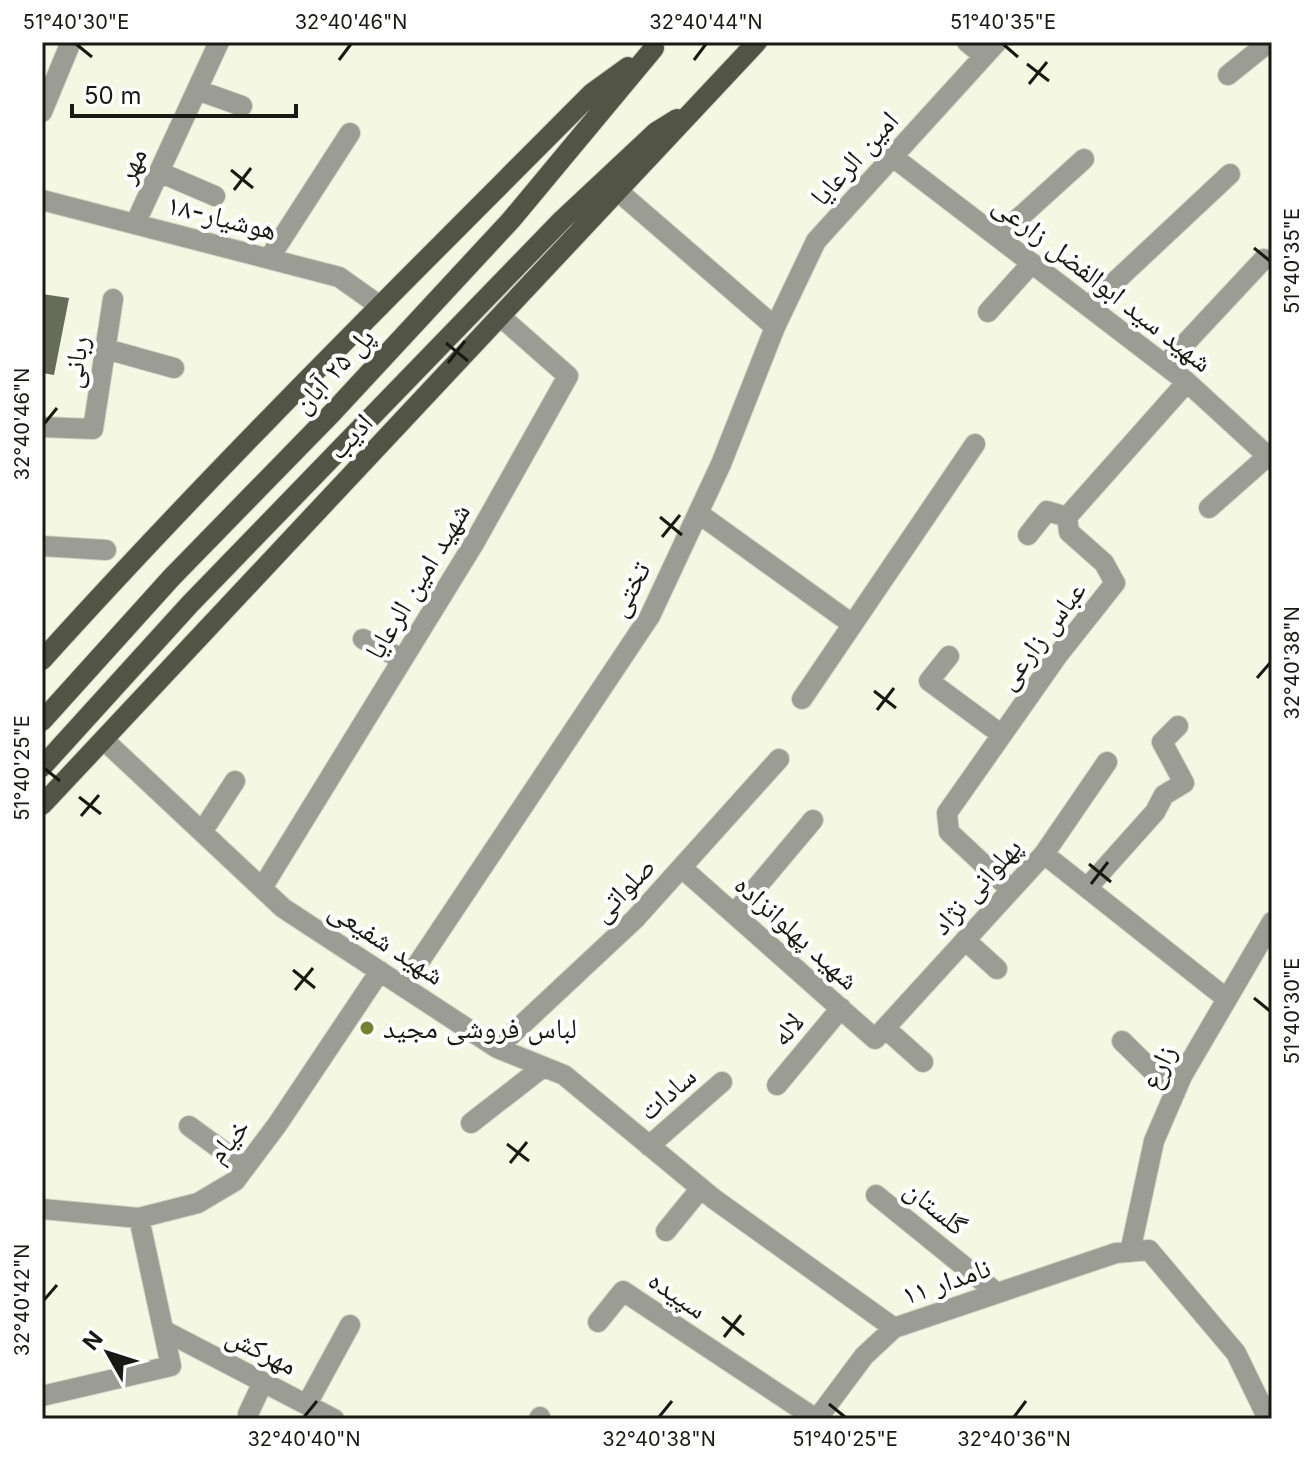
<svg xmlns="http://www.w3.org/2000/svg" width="1314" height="1461" viewBox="0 0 1314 1461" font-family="Inter,'Noto Naskh Arabic',sans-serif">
<rect width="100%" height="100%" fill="#f4f8e3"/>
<path fill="#676b59" d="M42,294L69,298L54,375L42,373Z"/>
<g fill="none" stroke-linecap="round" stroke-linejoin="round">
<defs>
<path id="minor" d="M967,42L984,56
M1228,75L1269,42
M197,90L242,106
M42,112L71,42
M893,157L1187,382L1272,460
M159,172L215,196
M42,200L339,277L380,306
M135,224L219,42
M998,237L1084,159
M270,257L350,133
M1089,306L1230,174
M988,312L1032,263
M775,327L816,241L997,42
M106,349L174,368
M1165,365L1264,259
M42,427L93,429L113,299
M1209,508L1269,455
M698,513L852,624
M1028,535L1047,511L1067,517
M42,546L106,550
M363,639L402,659
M949,656L929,681L1002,735
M802,699L975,444
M104,740L283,908L497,1048L564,1075L714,1199L894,1328
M202,832L235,781
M1044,854L1227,999
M682,868L875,1039L1044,854L1107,762
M262,888L473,545L568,376L501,317
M1087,888L1155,812L1164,795L1184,783L1162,742L1178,726
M1011,890L949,832L947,813L1058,655L1115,583L1104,563L1069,532L1067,517L1187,382
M734,914L813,820
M965,940L997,969
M403,986L650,616L721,464L775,327L619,192
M885,1028L923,1062
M1122,1041L1175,1093
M497,1048L635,919L779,759
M777,1085L841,1008
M471,1123L543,1067
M189,1126L245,1167
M649,1146L722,1082
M876,1195L997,1293
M42,1209L139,1218L198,1203L235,1181L277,1125L380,971
M666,1231L701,1188
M1130,1252L1154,1141L1182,1076L1272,922
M598,1322L623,1291L816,1419
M165,1331L334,1419
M42,1396L171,1366L139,1218
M307,1404L350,1325
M248,1414L263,1382
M539,1419L540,1417
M817,1419L864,1356L894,1328L1116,1253L1149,1250L1236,1353L1268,1419"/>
<path id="primary" d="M42,660C218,465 406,280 592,93L628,67
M42,721L172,577L333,412L511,220L654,48
M42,767L190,604L562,220L656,132L677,119
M42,805L757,42"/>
</defs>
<use href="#minor" stroke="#d1d4c2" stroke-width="22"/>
<use href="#primary" stroke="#d1d4c2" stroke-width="22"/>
<use href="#minor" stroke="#9b9d94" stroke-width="20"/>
<use href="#primary" stroke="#525546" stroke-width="20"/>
</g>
<path fill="none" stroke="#181912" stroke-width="3" d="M76,44L92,57M1003,44L1018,57M339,60L351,44M694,60L706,44M1027,64L1049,81M1029,84L1047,62M231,170L253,188M234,190L251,168M1254,248L1270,261M446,343L468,361M448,363L465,341M44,424L57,408M660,517L682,535M662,537L680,515M1257,678L1270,663M874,691L896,708M877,710L894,688M44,768L60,781M79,797L101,814M81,816L99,795M1089,864L1111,882M1091,884L1108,862M293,970L315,988M295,990L313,968M1254,998L1270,1011M507,1144L529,1161M510,1163L527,1142M44,1300L57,1285M722,1317L744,1335M724,1337L741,1315M829,1404L845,1417M304,1417L317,1401M659,1417L672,1401M1014,1417L1026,1401"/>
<circle fill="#76822f" stroke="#fff" stroke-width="3" cx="367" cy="1028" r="8"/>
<g text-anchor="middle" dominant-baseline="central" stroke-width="8" stroke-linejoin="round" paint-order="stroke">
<g font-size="28" fill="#181912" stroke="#fff">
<text transform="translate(854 158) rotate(-48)">امین الرعایا</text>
<text transform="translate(131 165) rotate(-65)">مهر</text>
<text transform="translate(222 217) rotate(14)">۱۸-هوشیار</text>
<text transform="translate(1103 283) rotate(38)">شهید سید ابوالفضل زارعی</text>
<text transform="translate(75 362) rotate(-81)">ربانی</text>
<text transform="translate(333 370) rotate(-47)">پل ۲۵ آبان</text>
<text transform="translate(350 436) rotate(-47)">ادیب</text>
<text transform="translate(417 581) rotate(-59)">شهید امین الرعایا</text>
<text transform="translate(629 589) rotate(-62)">تختی</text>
<text transform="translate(1041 635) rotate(-53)">عباس زارعی</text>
<text transform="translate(976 886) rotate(-48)">پهلوانی نژاد</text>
<text transform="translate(623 889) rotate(-46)">صلواتی</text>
<text transform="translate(797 932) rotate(42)">شهید پهلوانزاده</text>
<text transform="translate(387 942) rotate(33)">شهید شفیعی</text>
<text transform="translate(787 1029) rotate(-50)">لاله</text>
<text transform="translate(1158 1067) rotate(-64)">زارع</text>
<text transform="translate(667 1093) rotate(-41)">سادات</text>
<text transform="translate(228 1140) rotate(-50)">خیام</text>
<text transform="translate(936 1207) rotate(39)">گلستان</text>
<text transform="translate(946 1281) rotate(-19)">۱۱ نامدار</text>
<text transform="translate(678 1294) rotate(34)">سپیده</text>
<text transform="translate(262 1350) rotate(27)">مهرکش</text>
</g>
<g font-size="28" fill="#181912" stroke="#fff" text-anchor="start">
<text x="383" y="1028">لباس فروشی مجید</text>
</g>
</g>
<rect width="1314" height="1461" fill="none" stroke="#ffffff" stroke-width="88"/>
<g transform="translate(108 1353) rotate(309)" stroke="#ffffff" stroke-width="6" paint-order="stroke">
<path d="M0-6L14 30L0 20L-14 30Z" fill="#181912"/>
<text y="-12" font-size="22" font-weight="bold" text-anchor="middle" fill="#181912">N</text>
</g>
<path d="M72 104v12h224v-12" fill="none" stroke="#181912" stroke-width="4"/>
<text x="84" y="104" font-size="24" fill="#181912" stroke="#ffffff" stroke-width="6" paint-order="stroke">50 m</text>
<rect x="44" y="44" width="1226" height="1373" fill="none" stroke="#181912" stroke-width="3"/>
<g font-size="20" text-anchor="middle" fill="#181912">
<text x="76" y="29">51°40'30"E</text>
<text x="351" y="29">32°40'46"N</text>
<text x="706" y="29">32°40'44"N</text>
<text x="1003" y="29">51°40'35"E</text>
<text transform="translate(1292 261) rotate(-90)" y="7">51°40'35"E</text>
<text transform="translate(22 424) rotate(-90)" y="7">32°40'46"N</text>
<text transform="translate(1292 663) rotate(-90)" y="7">32°40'38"N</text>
<text transform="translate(22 768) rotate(-90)" y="7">51°40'25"E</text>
<text transform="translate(1292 1011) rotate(-90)" y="7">51°40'30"E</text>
<text transform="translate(22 1300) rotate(-90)" y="7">32°40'42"N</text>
<text x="304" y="1446">32°40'40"N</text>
<text x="659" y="1446">32°40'38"N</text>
<text x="845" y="1446">51°40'25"E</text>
<text x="1014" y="1446">32°40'36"N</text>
</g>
</svg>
